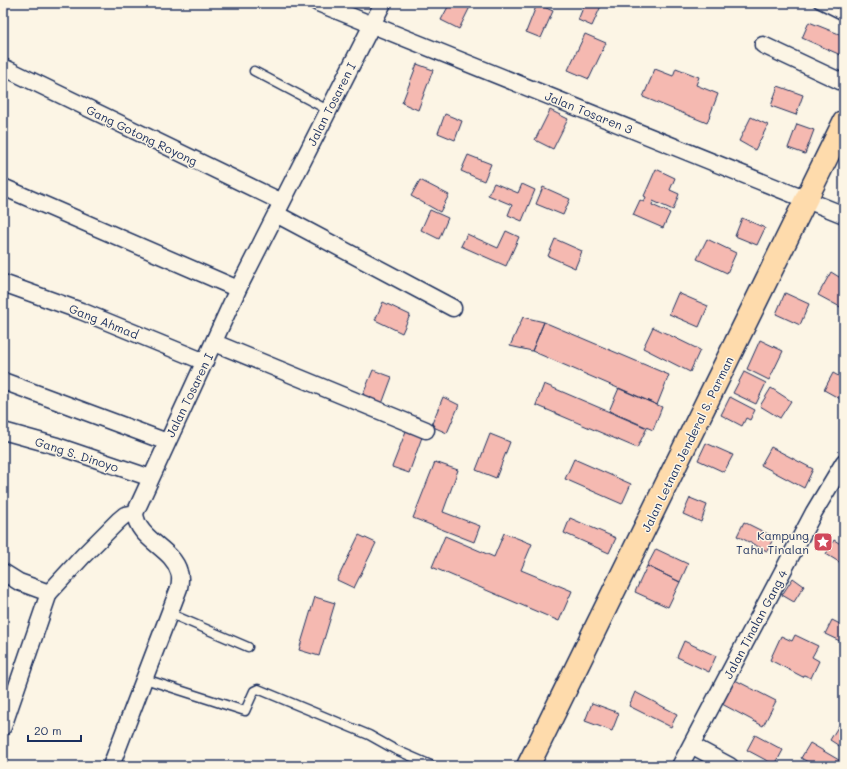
<svg xmlns="http://www.w3.org/2000/svg" width="847" height="769" viewBox="0 0 847 769" font-family="Mali,sans-serif">
<rect width="100%" height="100%" fill="#fcf5e5"/>
<filter id="ink" filterUnits="userSpaceOnUse"><feTurbulence type="fractalNoise" baseFrequency=".025" numOctaves="2"/><feDisplacementMap in="SourceGraphic" scale="8" xChannelSelector="R" yChannelSelector="G"/><feConvolveMatrix kernelMatrix="1 2 1 2 8 2 1 2 1" color-interpolation-filters="sRGB"/></filter>
<g filter="url(#ink)">
<path fill="#f5b9b1" stroke="#1b2f5e" d="M450,3H472L459,29L441,20Z
M585,3H596L601,6L592,26L578,20Z
M537,4L553,11L541,38L526,32Z
M809,22L844,36L843,56L802,38Z
M585,34L606,43L589,79L568,70Z
M417,64L433,70L418,110L402,103Z
M676,68L699,77L696,85L718,94L707,123L643,97L655,69L673,76Z
M778,86L803,95L796,115L771,106Z
M550,110L568,119L553,149L535,140Z
M445,114L462,121L455,140L438,133Z
M751,117L768,125L755,150L739,141Z
M797,124L814,130L805,154L788,148Z
M468,155L491,164L484,181L461,171Z
M656,169L675,178L670,190L679,194L673,210L653,201L652,205L670,213L663,228L633,215L640,200L644,202L646,197L644,196Z
M420,180L449,195L440,212L411,196Z
M494,183L518,193L522,184L535,190L522,221L508,215L512,205L488,195Z
M543,187L570,199L563,215L536,204Z
M430,210L448,218L439,239L421,230Z
M742,218L765,228L757,245L735,236Z
M506,231L519,237L506,266L461,246L467,234L498,248Z
M555,239L582,251L575,268L548,256Z
M707,239L736,253L727,273L697,259Z
M831,272L844,280V309L818,295Z
M678,293L708,306L699,327L669,314Z
M785,293L809,304L800,325L776,314Z
M383,302L410,315L402,333L375,320Z
M523,317L544,322L532,351L510,346Z
M544,322L669,375L657,405L532,351Z
M653,327L700,350L690,372L643,348Z
M760,340L783,351L769,380L747,369Z
M373,370L392,377L382,404L362,397Z
M744,372L766,383L756,404L733,393Z
M833,373L844,379V401L824,390Z
M544,384L647,428L637,448L536,405Z
M619,388L662,407L653,430L609,411Z
M771,388L791,401L780,418L760,406Z
M443,397L459,405L447,433L431,426Z
M730,397L755,410L750,420L746,418L742,426L721,415Z
M406,431L422,437L409,473L392,467Z
M490,434L510,442L496,478L476,470Z
M706,443L733,455L724,472L698,460Z
M771,447L813,469L804,488L761,465Z
M574,459L631,484L622,504L565,479Z
M435,462L458,470L443,512L480,526L474,542L413,518Z
M690,498L707,505L701,522L683,514Z
M570,518L616,538L609,553L564,533Z
M744,522L774,537L767,551L737,536Z
M504,533L532,544L521,570L572,591L559,621L432,567L445,536L494,557Z
M359,535L376,543L354,588L337,580Z
M834,540L844,546V565L826,554Z
M656,549L688,564L680,582L647,566Z
M647,566L680,582L668,607L635,592Z
M793,578L804,586L794,602L782,595Z
M315,597L335,603L319,656L299,650Z
M832,620L844,626V643L825,634Z
M795,635L818,646L812,657L819,661L811,678L804,675L803,677L770,660L781,636L792,641Z
M684,641L716,656L709,672L677,657Z
M735,680L776,701L763,726L722,704Z
M635,692L677,714L671,727L629,706Z
M592,703L619,713L612,731L585,721Z
M841,722L844,724V749L830,740Z
M755,735L783,750L775,765L747,750Z
M810,743L844,763V766H815L801,758Z"/>
<g fill="none" stroke-linecap="round" stroke-linejoin="round">
<defs>
<path id="lane" d="M818,3L844,16
M254,71L328,110
M171,614L248,647
M145,679L245,711L254,691L258,689L369,735L394,749L433,766"/>
<path id="street" d="M318,3L844,215
M763,45L844,83
M3,67L282,202
M3,187L238,289
M276,214L453,308
M3,283L81,311L205,362
M215,343L426,430
M3,381L167,442
M3,431L57,446L151,478
M3,572L19,582L49,593
M3,727L49,593L83,556L119,520L125,515L135,513
M691,745L730,766
M111,766L179,588C180,583 181,577 179,572C173,548 137,540 135,513L238,289L383,3
M680,766L814,512L844,462"/>
<path id="primary" d="M528,766L844,122"/>
</defs>
<use href="#lane" stroke="#1b2f5e" stroke-width="11"/>
<use href="#street" stroke="#1b2f5e" stroke-width="19"/>
<use href="#primary" stroke="#1b2f5e" stroke-width="25"/>
<use href="#lane" stroke="#fcf5e5" stroke-width="8"/>
<use href="#street" stroke="#fcf5e5" stroke-width="16"/>
<use href="#primary" stroke="#fedbac" stroke-width="22"/>
</g>
</g>
<defs>
<symbol id="sight-square" viewBox="-11 -11 22 22"><rect x="-9" y="-9" width="18" height="18" rx="4" fill="#d1495b" stroke="#fcf5e5"/><path d="M0-6L1.8-2.2L6-1.7L2.9 1.2L3.7 5.4L0 3.3L-3.7 5.4L-2.9 1.2L-6-1.7L-1.8-2.2Z" fill="#fff"/></symbol>
</defs>
<g fill-rule="evenodd">
<use href="#sight-square" x="812" y="531" width="22" height="22"/>
</g>
<g text-anchor="middle" dominant-baseline="central" stroke-width="3" stroke-linejoin="round" paint-order="stroke">
<g font-size="12" fill="#1b2f5e" stroke="#fcf5e5">
<text transform="translate(331 104) rotate(-63)">Jalan Tosaren I</text>
<text transform="translate(589 112) rotate(22)">Jalan Tosaren 3</text>
<text transform="translate(142 135) rotate(26)">Gang Gotong Royong</text>
<text transform="translate(104 321) rotate(22)">Gang Ahmad</text>
<text transform="translate(189 395) rotate(-64)">Jalan Tosaren I</text>
<text transform="translate(687 444) rotate(-64)">Jalan Letnan Jenderal S. Parman</text>
<text transform="translate(77 454) rotate(18)">Gang S. Dinoyo</text>
<text transform="translate(755 624) rotate(-62)">Jalan Tinalan Gang 4</text>
</g>
<g font-size="12" fill="#1b2f5e" stroke="#fcf5e5" text-anchor="end">
<text x="809" y="535">Kampung<tspan x="809" dy="14">Tahu Tinalan</tspan></text>
</g>
</g>
<rect width="847" height="769" fill="none" stroke="#fcf5e5" stroke-width="16"/>
<rect x="8" y="8" width="831" height="753" fill="none" stroke="#1b2f5e" stroke-width="1.5" filter="url(#ink)"/>
<path d="M28 735v6h53v-6" fill="none" stroke="#1b2f5e" stroke-width="2"/>
<text x="34" y="735" font-size="12" fill="#1b2f5e" stroke="#fcf5e5" stroke-width="3" paint-order="stroke">20 m</text>
</svg>
